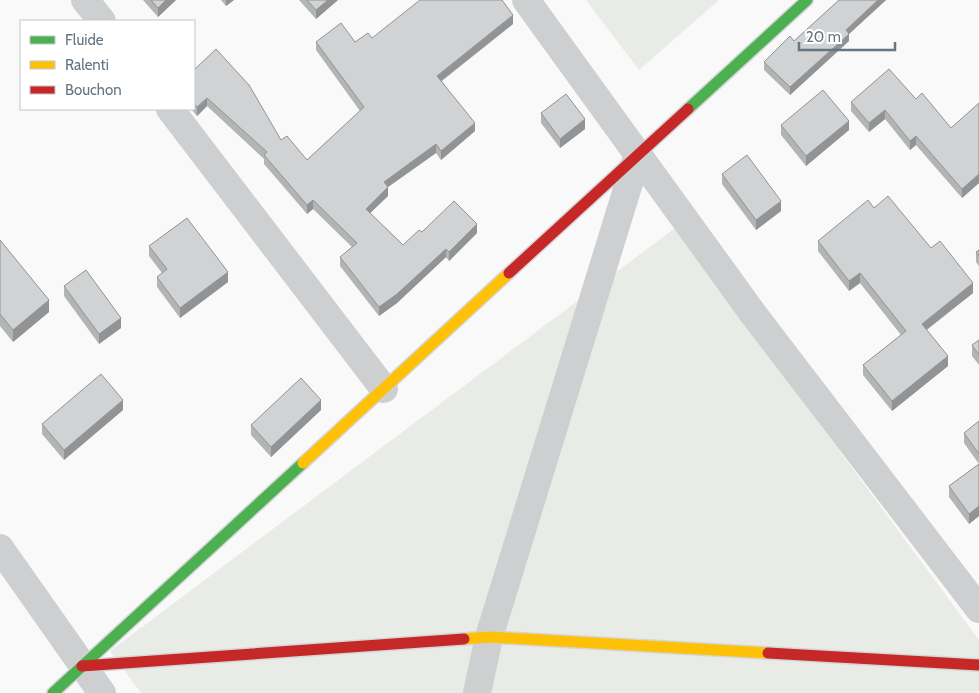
<svg xmlns="http://www.w3.org/2000/svg" width="979" height="693" viewBox="0 0 979 693" font-family="Cabin,sans-serif">
<rect width="100%" height="100%" fill="#f9f9f9"/>
<path fill="#e8ebe6" d="M586,0H719L639,70Z
M675,228L979,640V690L976,693H141L110,651Z"/>
<g fill="none" stroke-linecap="round" stroke-linejoin="round">
<defs>
<path id="fast" d="M688,109L807,0
M53,693L303,463"/>
<path id="slow" d="M303,463L509,273
M464,639L489,637L768,653"/>
<path id="jam" d="M509,273L688,109
M768,653L979,665
M82,666L464,639"/>
</defs>
<use href="#fast" stroke="#d5d6d7" stroke-width="14"/>
<use href="#slow" stroke="#d5d6d7" stroke-width="14"/>
<use href="#jam" stroke="#d5d6d7" stroke-width="14"/>
<path stroke="#cecfd0" stroke-width="28" d="M85,0L102,21
M526,0L754,315L979,609
M170,109L384,389
M0,548L102,693
M477,693L489,637L637,157"/>
<use href="#fast" stroke="#4caf50" stroke-width="11"/>
<use href="#slow" stroke="#ffc107" stroke-width="11"/>
<use href="#jam" stroke="#c62828" stroke-width="11"/>
</g>
<path fill="#b3b5b5" d="M143,0H176L158,17Z
M221,0H234L226,6Z
M299,0H338L316,19Z
M839,0H886L849,34V41L790,95L764,70V62L794,41Z
M513,24L442,81L475,131L441,160L436,153L388,187V196L370,213L403,245L422,232L477,233L449,261L446,257L397,303L379,316L340,266V257L352,247L313,209L307,214L264,164V159L207,106L197,116L191,109H194V70L281,140L307,160L360,111L316,50V42H355L372,38Z
M916,99L951,128L979,103V183L962,198L916,145L910,150L885,119L869,132L851,111V102Z
M541,113L585,129L560,148L541,123Z
M781,125L849,130L806,166L781,135Z
M722,174L781,211L756,230L722,184Z
M874,208L931,248L973,293L927,330L948,366L892,411L863,375V365L901,335L860,283L849,291L818,251V241Z
M0,240L49,312L13,342L0,326Z
M149,246L228,282L180,318L157,287V277L162,273L149,256Z
M979,250V266L976,262V252Z
M64,286L121,328L99,344L64,296Z
M979,340V365L972,356V345Z
M123,410L64,460L42,434V424Z
M321,410L271,457L251,435V425Z
M979,421V516L969,524L949,497V486L979,464L964,443V433Z"/>
<path fill="#929394" d="M166,0H176L158,17V8Z
M226,0H234L226,6Z
M328,0H338L316,19V10Z
M878,0H886L849,34V41L790,95V87L846,30Z
M513,15V24L437,84V76Z
M207,98V106L197,116V107Z
M885,110V119L869,132V123Z
M585,119V129L560,148V139Z
M849,121V130L806,166V156Z
M475,123V131L441,160V151Z
M916,136V145L910,150V141Z
M436,144V153L388,187V196L366,217V209L384,182Z
M979,174V183L962,198V189Z
M313,200V209L307,214V205Z
M781,201V211L756,230V220Z
M477,224V233L449,261V252Z
M446,249V257L397,303L379,316V307Z
M228,272V282L180,318V308Z
M860,273V283L849,291V281Z
M973,283V293L922,333V324Z
M49,300V312L13,342V330Z
M121,318V328L99,344V334Z
M948,356V366L892,411V401Z
M123,400V410L64,460V450Z
M321,400V410L271,457V447Z
M979,506V516L969,524V514Z"/>
<path fill="#d0d2d3" stroke="#929394" d="M151,0H166L158,8Z
M307,0H328L316,10Z
M420,0H502L513,15L437,76L475,123L441,151L436,144L384,182L388,187L366,209L403,245L419,230L422,232L454,201L477,224L449,252L446,249L397,294L379,307L340,257L357,243L313,200L307,205L264,155L267,152L207,98L197,107L194,103V70L216,49L249,85L281,140L287,136L307,160L364,107L316,42L341,23L355,42L368,33L372,38Z
M839,0H878L846,30L849,34L790,87L764,62L790,36L794,41Z
M889,69L916,99L922,93L951,128L979,103V174L962,189L916,136L910,141L885,110L869,123L851,102Z
M823,90L849,121L806,156L781,125Z
M566,94L585,119L560,139L541,113Z
M747,155L781,201L756,220L722,174Z
M888,196L931,248L940,241L973,283L922,324L948,356L892,401L863,365L906,331L860,273L849,281L818,241L868,200L874,208Z
M187,218L228,272L180,308L157,277L167,269L149,246Z
M0,240L49,300L13,330L0,314Z
M979,250V256L976,252Z
M86,270L121,318L99,334L64,286Z
M979,340V355L972,345Z
M101,374L123,400L64,450L42,424Z
M301,378L321,400L271,447L251,425Z
M979,421V454L964,433Z
M979,464V506L969,514L949,486Z"/>
<rect x="20" y="20" width="175" height="90" fill="#ffffff" stroke="#c1c8cd"/>
<rect x="30" y="36" width="25" height="8" fill="#4caf50" stroke="#c1c8cd"/>
<text x="65" y="45" font-size="15" fill="#657683">Fluide</text>
<rect x="30" y="61" width="25" height="8" fill="#ffc107" stroke="#c1c8cd"/>
<text x="65" y="70" font-size="15" fill="#657683">Ralenti</text>
<rect x="30" y="86" width="25" height="8" fill="#c62828" stroke="#c1c8cd"/>
<text x="65" y="95" font-size="15" fill="#657683">Bouchon</text>
<path d="M799 42v8h96v-8" fill="none" stroke="#657683" stroke-width="2.5"/>
<text x="806" y="42" font-size="15" fill="#657683" stroke="#ffffff" stroke-width="4" paint-order="stroke">20 m</text>
</svg>
